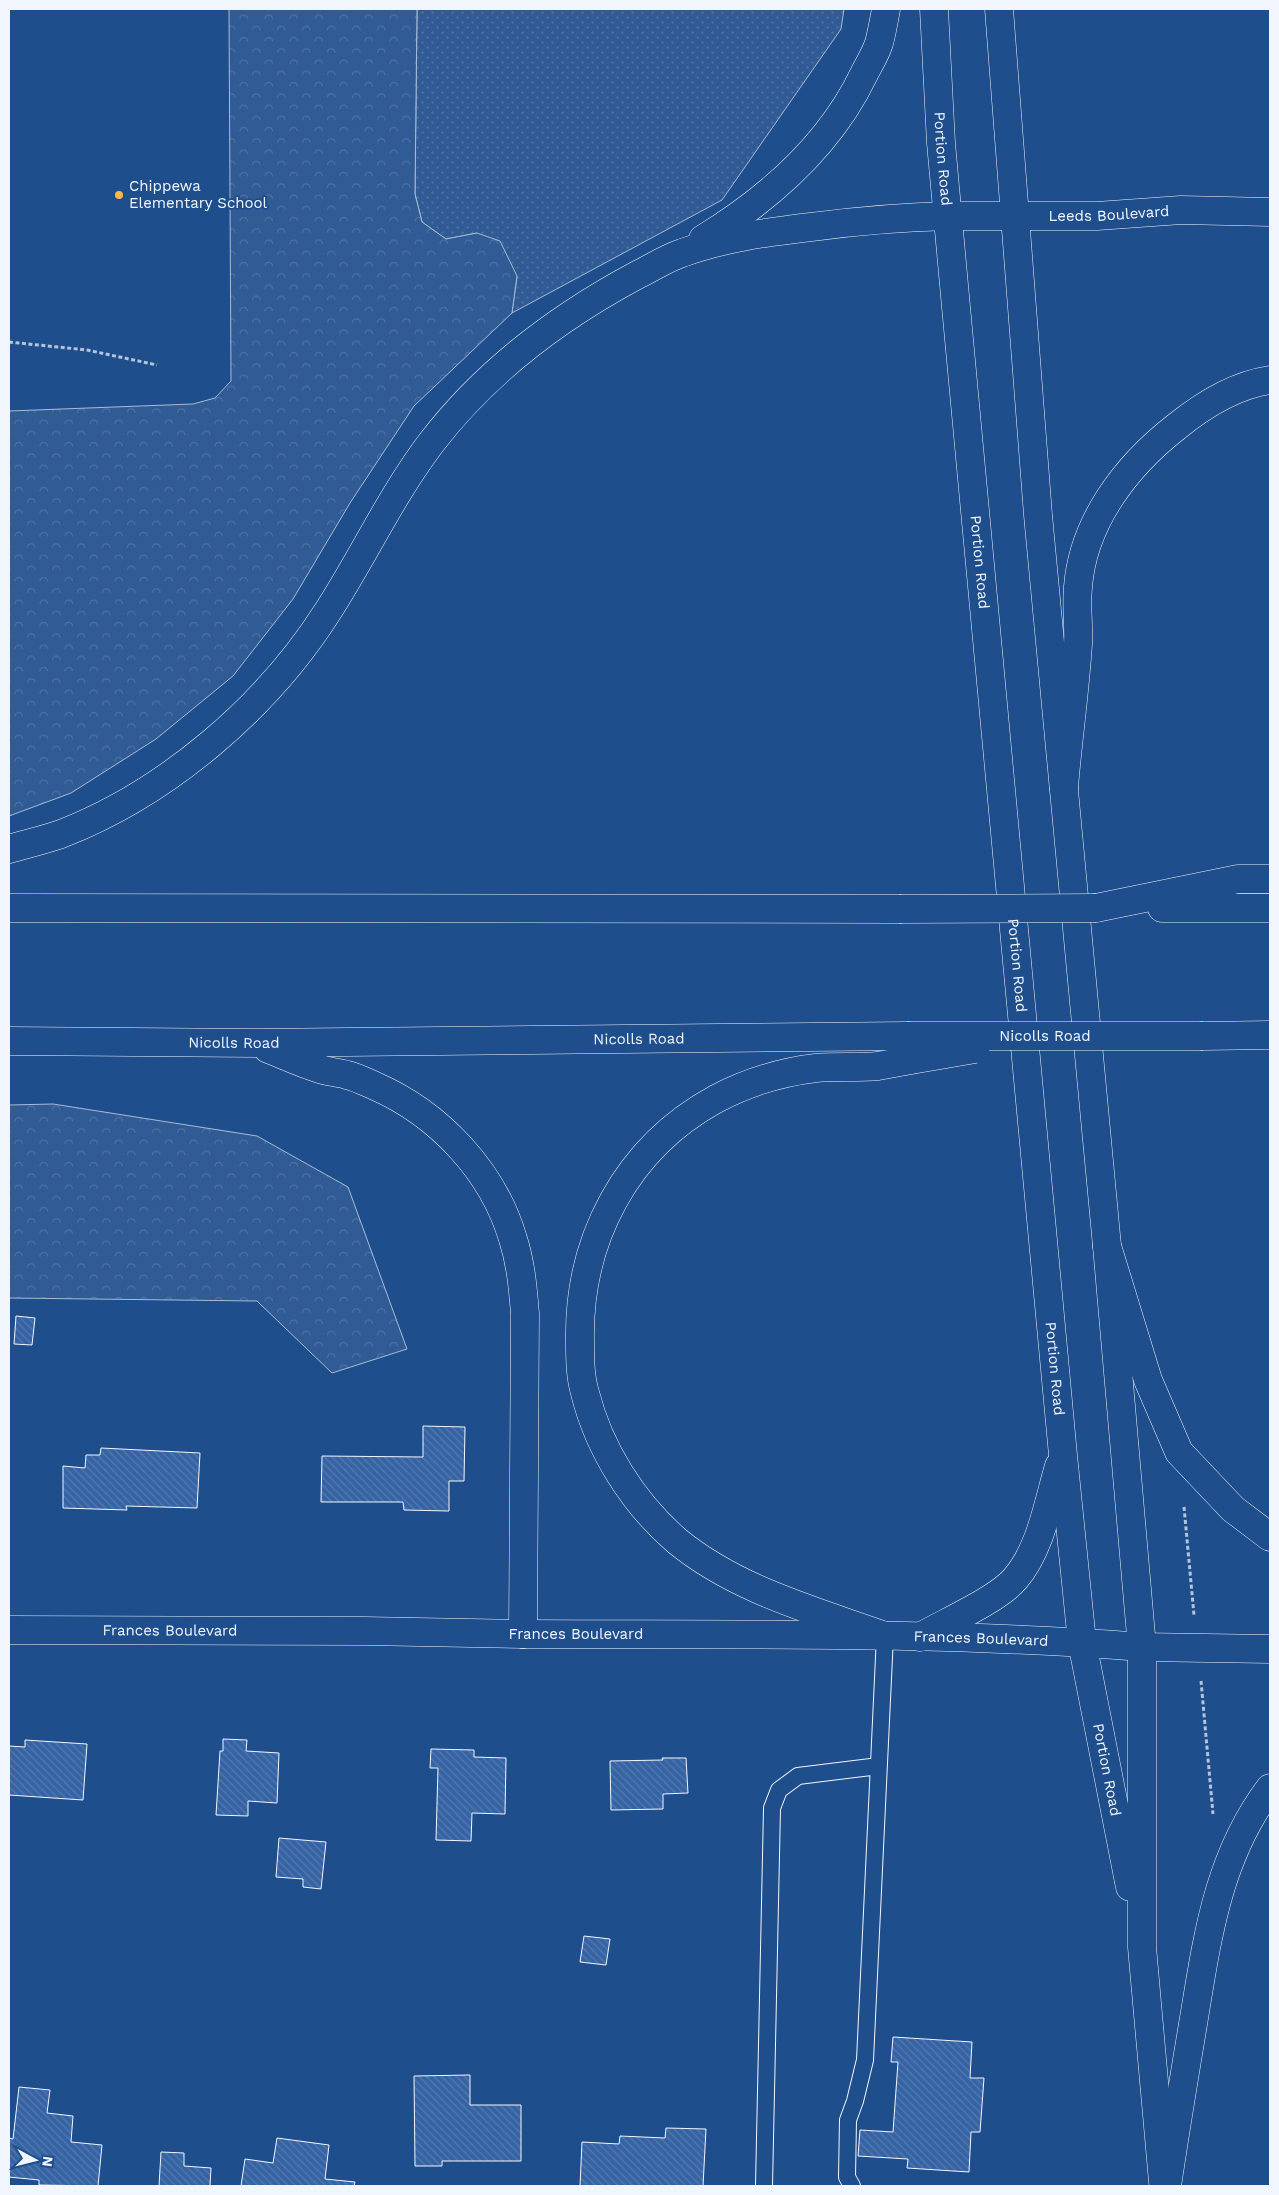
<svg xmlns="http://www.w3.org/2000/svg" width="1279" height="2195" viewBox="0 0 1279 2195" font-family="'Work Sans',sans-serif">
<defs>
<pattern id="grass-dots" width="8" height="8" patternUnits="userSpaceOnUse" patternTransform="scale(1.25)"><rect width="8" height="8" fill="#305b95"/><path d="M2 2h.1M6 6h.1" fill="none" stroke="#4e73a5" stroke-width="1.8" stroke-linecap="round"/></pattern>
<pattern id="forest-crowns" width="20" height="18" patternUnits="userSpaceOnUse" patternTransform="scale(1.25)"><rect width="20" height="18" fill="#305b95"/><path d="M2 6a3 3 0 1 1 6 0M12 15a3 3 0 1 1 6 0" fill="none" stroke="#4e73a5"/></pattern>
<pattern id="building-back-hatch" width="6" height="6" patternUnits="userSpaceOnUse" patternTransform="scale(1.25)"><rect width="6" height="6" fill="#3563a3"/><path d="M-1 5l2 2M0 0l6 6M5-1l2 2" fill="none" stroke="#537ab1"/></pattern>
</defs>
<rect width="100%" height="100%" fill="#1f4e8c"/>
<path fill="url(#grass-dots)" stroke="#a8bbd7" d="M417,9H844L841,29L722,200L512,313L517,276L477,233L446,239L422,222L415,194Z"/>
<path fill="url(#forest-crowns)" stroke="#a8bbd7" d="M229,9H417L415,194L422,222L446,239L477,233L500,241L517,276L512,313L414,406L350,503L293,599L233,676L156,739L71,793L9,816V411L193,404L215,398L231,381Z
M53,1104L257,1136L348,1187L407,1349L332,1373L257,1301L9,1298V1105Z"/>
<path fill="url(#building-back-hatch)" stroke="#f2f6ff" d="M16,1316L35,1318L32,1345L14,1344Z
M423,1426L465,1427L464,1481H449V1511L404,1510L403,1502H321L322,1456L423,1457Z
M101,1448L200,1453L197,1508L126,1506L127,1510L63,1508V1466L85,1468L86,1455H100Z
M223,1739L247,1740L246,1751L279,1753L277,1803L248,1801V1816L216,1815L220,1751H223Z
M25,1740L87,1744L83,1800L9,1795V1746L25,1747Z
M431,1749L474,1750V1757L506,1758L505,1814L472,1813L471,1841L436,1840L438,1768H430Z
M662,1758H686L688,1793L663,1794V1809L611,1810L610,1761L663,1760Z
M279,1838L326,1842L321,1889L303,1887V1879L276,1877Z
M584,1936L610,1939L606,1965L580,1962Z
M893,2037L972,2042L970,2078H984L980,2132H971L969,2172L907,2168L908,2159L858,2156L860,2130L893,2132L898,2062H891Z
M470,2075V2105H521V2161H442V2166H415L414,2076Z
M19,2087L50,2090L47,2113L73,2116L71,2142L102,2145L98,2186L39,2185V2180L9,2177V2138L13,2139Z
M666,2128L706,2129L703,2186H580L582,2142L619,2144L620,2136L665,2138Z
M277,2138L329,2145L325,2179L355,2182L354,2186H241L245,2159L273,2163Z
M161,2152L184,2153V2166L211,2168L210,2186H159Z"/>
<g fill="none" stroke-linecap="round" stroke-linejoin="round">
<defs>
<path id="service" d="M764,2186L772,1808L779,1790L798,1776L879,1766
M852,2186L847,2177L848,2120L855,2101L865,2060L885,1636"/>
<g id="minor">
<path id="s1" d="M9,1630L365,1631L523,1634"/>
</g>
<g id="tertiary">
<path id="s2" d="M949,216H1097L1181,210L1270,212"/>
<path id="s3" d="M523,1634C729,1635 936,1631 1142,1647"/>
</g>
<g id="primary">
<path id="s4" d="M934,9L941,143L956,307L1063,1455L1082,1642L1130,1887"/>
<path d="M999,9L1038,515L1107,1246L1142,1647V1947L1163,2182"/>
<path d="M920,1637C946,1622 997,1600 1015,1579C1041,1549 1048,1503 1059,1466"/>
</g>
<g id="trunk">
<path d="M703,239C770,198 830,145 864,74C869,64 876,53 879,43C882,32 884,20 886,9"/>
<path d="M1064,787C1068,739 1075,691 1078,644C1079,625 1076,606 1078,587C1083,522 1126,466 1176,427C1203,405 1236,385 1270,380"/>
<path d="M9,849C26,844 44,840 61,834C167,793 267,707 328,611C364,555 391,496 431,443C486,371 560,316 639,274C653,267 667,258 682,253C723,238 768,232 811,227C857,221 902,217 949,216"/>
<path d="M9,908L899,909"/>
<path d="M1096,908L1238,879H1270"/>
<path d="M1162,908H1270"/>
<path d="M1203,1036L1270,1035"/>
<path id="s5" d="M9,1041L255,1043L907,1036"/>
<path d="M268,1049C284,1055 300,1063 317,1068C327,1072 337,1072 347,1075C356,1077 366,1082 375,1086C439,1114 493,1171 513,1239C521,1264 523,1289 525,1314L523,1634"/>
<path d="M1107,1246L1148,1380L1179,1452L1233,1509L1270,1537"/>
<path d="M885,1636C813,1610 737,1590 677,1541C633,1503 599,1449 585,1393C580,1376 580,1358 580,1341C578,1240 626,1148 716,1099C746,1083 782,1072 816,1068C837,1066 857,1068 878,1066C889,1064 900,1062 911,1060"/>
<path d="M1142,1647L1270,1649"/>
<path d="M1167,2186C1175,2132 1184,2078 1193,2024C1207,1940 1217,1858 1270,1788"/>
</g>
</defs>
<use href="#service" stroke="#f2f6ff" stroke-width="18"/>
<use href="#minor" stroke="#f2f6ff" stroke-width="29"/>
<use href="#tertiary" stroke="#f2f6ff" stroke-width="29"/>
<use href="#primary" stroke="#f2f6ff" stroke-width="29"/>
<use href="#trunk" stroke="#f2f6ff" stroke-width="29"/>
<path stroke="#b3c4dc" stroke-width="3" stroke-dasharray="4 2.5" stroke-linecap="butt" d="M9,342L87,350L157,365
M1184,1507L1194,1615
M1201,1681L1213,1814"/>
<use href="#service" stroke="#1f4e8c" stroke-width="16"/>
<use href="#minor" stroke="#1f4e8c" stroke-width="28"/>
<use href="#tertiary" stroke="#1f4e8c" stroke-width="28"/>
<use href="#primary" stroke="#1f4e8c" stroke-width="28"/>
<use href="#trunk" stroke="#1f4e8c" stroke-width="28"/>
<defs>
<g id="trunk-bridge">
<path d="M899,909L1096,908"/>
<path id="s6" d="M907,1036H1203"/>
<path d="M911,1060L975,1049"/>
</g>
</defs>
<use href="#trunk-bridge" stroke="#f2f6ff" stroke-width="29" stroke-linecap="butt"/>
<use href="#trunk-bridge" stroke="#1f4e8c" stroke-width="28"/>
</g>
<circle fill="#ffb74d" stroke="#1f4e8c" stroke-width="2" cx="119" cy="195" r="5"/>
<g text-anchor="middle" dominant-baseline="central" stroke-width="4" stroke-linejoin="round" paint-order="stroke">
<g font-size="15" fill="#f2f6ff" stroke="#1f4e8c">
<text stroke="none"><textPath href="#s4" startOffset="150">Portion Road</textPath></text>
<text stroke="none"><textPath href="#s2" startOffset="160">Leeds Boulevard</textPath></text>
<text stroke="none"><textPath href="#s4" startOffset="555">Portion Road</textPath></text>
<text stroke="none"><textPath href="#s4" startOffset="960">Portion Road</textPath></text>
<text stroke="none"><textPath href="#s6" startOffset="138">Nicolls Road</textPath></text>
<text stroke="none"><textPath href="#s5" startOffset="630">Nicolls Road</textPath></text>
<text stroke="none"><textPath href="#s5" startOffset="225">Nicolls Road</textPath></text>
<text stroke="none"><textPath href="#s4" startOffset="1365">Portion Road</textPath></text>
<text stroke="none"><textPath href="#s1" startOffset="161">Frances Boulevard</textPath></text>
<text x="576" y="1634">Frances Boulevard</text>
<text stroke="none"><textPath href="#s3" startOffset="458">Frances Boulevard</textPath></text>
<text stroke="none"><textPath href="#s4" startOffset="1770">Portion Road</textPath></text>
</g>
<g font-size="15" fill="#f2f6ff" stroke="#1f4e8c" text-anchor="start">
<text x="129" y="186">Chippewa<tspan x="129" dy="17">Elementary School</tspan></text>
</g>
</g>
<rect width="1279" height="2195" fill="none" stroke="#f2f6ff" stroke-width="20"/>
<g transform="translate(35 2160) rotate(97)" stroke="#1f4e8c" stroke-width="4" paint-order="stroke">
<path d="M0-4L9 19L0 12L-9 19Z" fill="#f2f6ff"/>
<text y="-8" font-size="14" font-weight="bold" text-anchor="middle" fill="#f2f6ff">N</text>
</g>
</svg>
